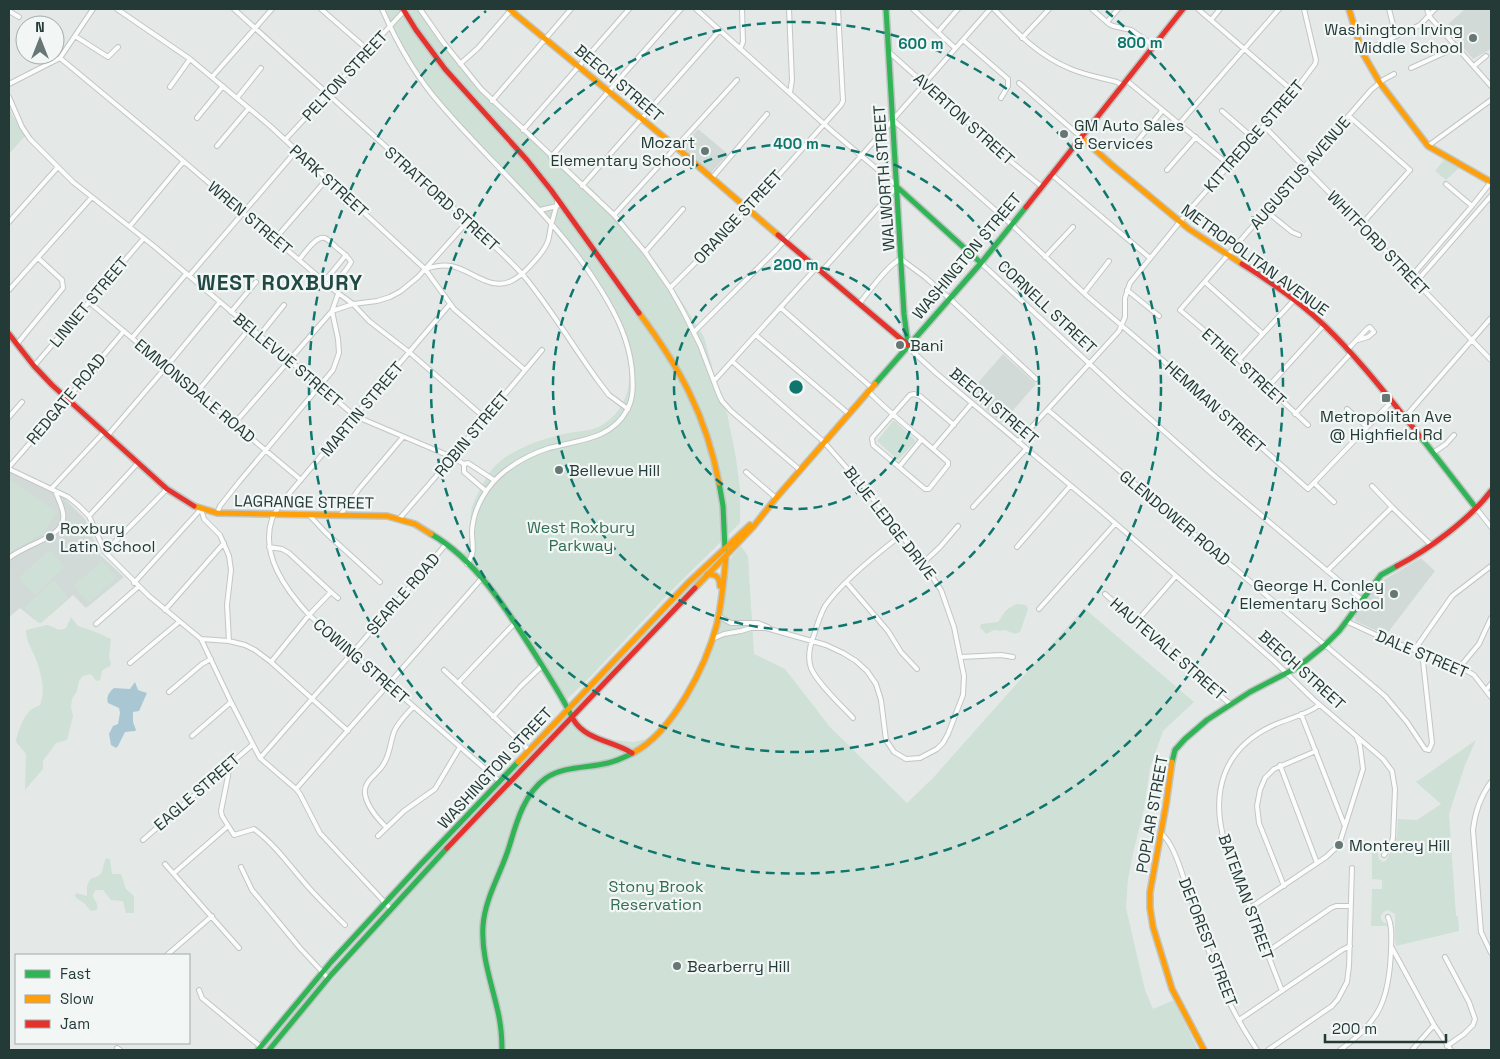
<svg xmlns="http://www.w3.org/2000/svg" width="1500" height="1059" viewBox="0 0 1500 1059" font-family="'Space Grotesk',sans-serif">
<rect width="100%" height="100%" fill="#e4e9e7"/>
<path fill="#d2dad7" d="M1465,9H1491V49L1473,59L1445,27Z
M698,129L728,154L711,173L682,147Z
M1003,354L1036,384L1002,423L968,394Z
M9,472L65,499L85,519L100,555L124,577L86,608L73,595L41,623H39L20,608L9,617Z
M1421,558L1435,571L1386,635L1355,621V617L1356,615L1382,581Z"/>
<path fill="#cfe0d6" d="M380,9H424L438,32L488,94L533,138L591,188L621,219L658,265L684,305L704,337L721,400L727,413L736,458L740,490V523L669,593L591,676L566,700L505,605L487,580L463,554C474,540 468,523 472,507C475,498 488,473 494,467C512,448 545,438 569,433C580,431 593,431 602,425C639,402 632,361 619,326C617,319 615,311 611,305C596,279 574,256 555,233C549,226 546,217 540,211C536,207 530,203 525,200L427,89L395,34L387,26Z
M9,103L12,115L25,136L9,154Z
M1444,160L1459,168L1446,180L1435,171Z
M893,421H895L915,440V442L898,460L877,441Z
M9,479L56,512L43,533L9,553Z
M741,546L748,556L754,654L785,669L830,727L907,803L933,778L1084,608L1194,702L1163,731L1150,768L1144,809L1134,849L1128,879L1126,908L1145,990L1153,1009L1174,1000L1198,1050H271L422,879L564,728L577,716L579,722L589,732L614,740L633,742L651,738L686,694L700,670L716,622L722,613L730,560L733,555Z
M48,551H51L64,567L36,594H34L20,579V577Z
M102,561L117,577L89,603L74,586Z
M53,581H55L68,597L41,623H39L25,608V607Z
M1016,604L1026,605L1028,609L1020,632L1015,634L1005,630L1001,631L994,630L986,634L980,627L981,624L998,622L1006,610Z
M71,617L78,626L96,632L111,639L109,657L111,664L110,666C98,672 104,670 100,680L96,681L93,676L90,674L83,676L79,681L77,691L72,699L71,707L73,716L67,740L56,743L43,761V769L25,790L26,754L16,742C17,733 24,714 32,709C35,707 37,707 40,705C46,691 41,673 36,659C32,649 26,642 26,630L47,625C55,627 57,632 66,628Z
M1476,740L1465,765L1449,814L1456,916H1458L1459,931L1396,946L1395,937V914L1388,910C1383,912 1379,914 1382,921L1387,924L1388,926H1371L1372,889H1382V880L1372,879V852L1377,848L1379,859L1383,862L1386,861L1397,837L1398,819L1417,820L1441,804L1416,782Z
M106,858L110,859L112,874H121L126,889L134,896V913H126L123,901L111,900L103,890H96L93,894V897C96,902 98,903 97,910L91,911L84,903L76,898L75,896L76,893L87,896V886L90,879C107,874 100,871 106,858Z"/>
<path fill="#a9c7d3" d="M135,682L138,690L147,693L139,711L133,712V722L136,730L135,731L125,732L118,746L116,748L111,745L109,734L113,726L118,724L120,713L119,708L108,703C106,697 109,692 114,688L130,689Z"/>
<g fill="none" stroke-linecap="round" stroke-linejoin="round">
<defs>
<path id="street" d="M117,9L190,59L269,125L425,269L454,309L525,370
M234,9L468,221C486,239 506,256 523,275C551,308 573,347 599,382L609,395L628,409
M321,9L368,50
M382,9C397,43 416,77 441,105C494,167 558,220 601,290C617,316 629,340 632,370C633,384 634,398 627,410C611,440 578,440 549,448C533,453 518,461 505,471C487,485 473,508 472,532C472,545 476,552 467,564
M420,9L443,42L481,89L614,215L645,252L670,288L683,311L700,345L719,395L722,401L731,411L800,470
M696,9L833,132L896,185L893,191L821,272
M789,9L792,80L790,93
M913,9L955,48
M994,9C1017,33 1039,56 1071,69C1085,75 1102,78 1117,82L1122,85
M1092,9L1109,24L1113,26L1131,30L1153,45
M1198,9L1294,92
M1389,9L1396,36
M1427,9L1429,16L1491,86
M9,11L19,17
M1211,20L1220,9
M1107,22L1118,9
M938,32L958,9
M75,36L108,57L118,47
M1022,38L1049,9
M963,40L1008,79V86L1001,98
M740,49L743,42L742,9
M889,52L1014,164L1041,186
M1362,52L1420,25L1435,9
M60,58L160,141L334,290L353,304L369,321L409,352L485,418
M460,64L478,48L511,10
M1474,66L1486,56
M1411,68L1457,47
M212,77L272,9
M1126,80L1229,165
M1019,83L1081,137
M9,84L60,58L93,9
M170,87L190,59
M9,97L22,127L30,139L73,182L155,247L355,416L452,457L464,464L468,463L494,480
M237,98L261,68
M492,101L571,9
M1222,111L1253,138
M1349,116L1410,170L1361,225
M197,118L223,86
M893,120L1011,224L1087,296L1188,382L1308,489L1392,401
M1179,124L1279,9
M1264,126L1361,225L1491,360
M523,130L629,9
M285,140L404,11
M1135,144L1162,111
M217,146L249,108
M1428,146L1491,100
M551,157L681,9
M1167,170L1196,137
M1051,174L1150,258
M712,178L767,114
M1446,184L1472,206
M582,186L719,31
M540,210L557,206
M1266,211L1292,232L1299,235
M614,215L737,80
M9,222L58,167
M130,226L183,162
M275,239L327,179
M645,252L683,209
M1045,257L1073,227
M299,260C304,254 316,235 325,238C329,240 333,244 337,248C342,252 348,256 351,262C346,272 337,279 332,289
M981,263L1121,393L1211,473L1362,600
M425,269C455,260 460,270 486,281C505,289 518,279 530,266C537,258 544,252 548,241C550,235 550,228 552,222C554,215 556,207 558,200
M189,276L296,151
M1411,277L1472,206L1491,182
M324,282L346,255
M1205,282L1263,334
M1416,282L1491,196
M670,288L748,210L841,105L843,101L838,9
M9,290L92,197
M1127,290L1159,316
M1084,293L1109,261
M89,302L301,480
M450,304L282,502C279,507 274,513 272,519C260,555 286,590 309,615L499,781
M859,304C868,293 889,263 901,259L925,277L949,298L1036,379
M781,308L872,388
M231,312L256,282
M694,332L776,250L861,156L990,9
M259,336L284,305
M757,336L849,414
M132,338L186,274
M17,344L63,288L62,280L38,258
M908,345L911,350L936,373L1100,510L1234,626L1275,662L1313,699L1383,759L1392,771L1395,789L1393,838L1390,847L1384,855
M1348,349L1368,328L1370,327L1374,332L1368,337L1358,340
M1239,360L1294,300
M34,366L144,238
M714,381L816,268
M1267,388L1324,325
M197,392L250,328
M869,392C894,417 922,439 948,462V465L929,489H925L873,445L872,438L910,395L914,394L920,396L954,425
M1347,409L1367,427
M1048,410L1385,696L1407,722L1425,749L1429,750L1432,743L1422,652
M1295,414L1351,353
M9,417L22,402
M1405,417L1491,318
M234,424L332,311L353,304L377,301L390,297L401,291L418,277L468,221
M1308,425L1239,360L1180,310L1371,90L1383,80L1394,74
M108,435L167,366L220,302
M1018,442L1119,331L1125,317V298L1130,283L1192,207L1294,92L1315,64L1316,60L1304,9
M933,449L972,403
M1433,453L1446,444L1454,435
M464,464V472L486,491
M9,467C48,423 86,376 124,331
M899,467L922,439
M9,469L68,497L78,505L89,516L105,552L149,596L201,639L231,702L260,758L296,789L300,794L320,833L391,909
M746,472L776,498
M1314,483L1334,502
M1372,486L1392,507
M51,489L104,432
M973,507L1026,449
M1476,508L1491,527
M217,513L220,506L239,482L333,370L339,353L338,339L332,311L338,294
M341,514L359,489L403,437
M309,515L326,533L380,582
M89,516L138,463
M400,518L438,474L542,350
M269,547L282,549L289,553L331,592L309,615L271,662
M1017,547L1070,486
M105,552L167,489
M9,558C14,554 20,551 26,548C39,541 67,533 63,513C62,506 58,498 55,491
M923,563L940,547L958,526
M1327,571L1392,507L1431,545
M846,582L888,631L901,652L917,669
M134,583L201,509L204,519L220,535L229,556L231,570L227,605L229,641
M331,592L338,598
M1105,594L1230,704
M1039,609L1115,524
M165,610L224,543
M718,616L731,623H758L768,627
M1137,621L1176,576
M1346,621L1374,634L1467,671L1474,675L1491,697
M96,624L138,587
M201,639L229,641L245,645L255,650L271,662L348,731
M712,639L724,634L741,631L751,628H766L826,645L843,653L856,661L867,671L876,684L881,700L886,740L894,752L906,759L920,758L937,749L943,743L948,734L963,695L964,676L954,627L941,590L923,563L867,491L824,442L733,362
M1415,649L1452,596L1491,566
M961,657L1001,655L1013,657
M130,663L179,622
M1459,668L1479,644L1491,618
M444,670L529,750
M458,683L514,624
M1486,690L1491,684
M169,692L202,664L211,659
M1301,714L1344,824
M493,717L521,686L542,666
M853,718C842,706 817,683 811,668C807,657 810,645 814,635C817,625 820,615 825,606C841,583 878,553 900,536
M192,736L231,702
M260,758L417,579L446,544
M229,765L228,776L221,811L222,816L234,835L254,829C276,845 292,869 310,889C321,901 333,913 345,925
M1280,765L1317,863
M1491,782C1480,797 1475,811 1473,830L1481,932L1491,953
M296,789L482,578
M386,827C377,818 367,807 365,794C363,781 377,775 383,765C390,755 390,743 394,732C398,722 406,715 413,707
M1161,833C1174,844 1181,871 1187,888C1198,919 1208,951 1220,982C1230,1006 1243,1029 1257,1050
M378,836L404,811L435,789L460,747
M143,840L252,745
M165,864L239,948
M241,867L252,890L300,948L328,978
M174,873L228,826
M1284,886L1259,823L1257,806L1260,790L1265,778L1274,769L1316,751
M1250,908L1326,857L1339,845L1363,769L1360,746L1357,738
M1392,948L1434,1025L1451,1050
M1267,952L1331,908L1336,906H1351
M167,955L212,916
M1445,957L1469,1002L1475,1019L1473,1025L1464,1034L1447,1046
M199,990L202,998L261,1047
M1282,991L1225,844C1210,792 1223,748 1274,725C1289,718 1307,715 1319,705
M1239,1020L1342,950L1350,946
M117,1048L120,1050
M1268,1050L1332,1006L1338,999L1347,982L1349,966L1352,868
M1340,1050C1380,1022 1389,999 1391,951C1391,940 1393,927 1388,917
M1412,1050L1434,1025"/>
<path id="fast" d="M886,9L904,314L908,345
M896,186L981,263
M875,384L981,263L1026,207
M1420,436L1476,508
M719,483L723,506L725,549
M431,534C478,561 509,613 538,659C550,678 563,698 573,719
M1172,762L1175,750L1185,739L1207,720L1250,692L1298,667L1325,645L1339,631L1381,575L1397,566
M258,1050L331,962L420,865L518,762
M269,1050L331,975L447,848
M502,1050C502,1037 501,1025 498,1012C492,984 481,956 483,926C485,897 502,872 510,844C517,820 525,793 546,778C564,766 588,768 608,763C617,761 625,757 633,753"/>
<path id="slow" d="M509,9L676,147L778,235
M1349,9L1362,52L1380,83L1428,146L1491,182
M1081,137L1112,165L1189,229L1242,264
M639,313C680,368 706,415 719,483
M194,506L217,513L387,516L415,524L431,534
M707,574C716,574 720,577 720,586
M695,588L753,527L776,498L875,384
M633,753C673,732 706,666 717,624C722,602 724,579 726,556
M518,762L688,583L750,525
M1172,762L1166,805L1150,892V908L1153,927L1172,989L1204,1050"/>
<path id="jam" d="M403,9L416,30L445,69L527,160L551,190L639,313
M1026,207L1183,9
M778,235L908,345
M1242,264C1271,282 1300,302 1325,326C1360,360 1389,398 1420,436
M9,334L34,366L52,385L167,489L194,506
M1397,566C1428,550 1470,519 1491,491
M573,719C585,740 613,741 632,753
M447,848L695,588"/>
</defs>
<use href="#street" stroke="#c1c6c4" stroke-width="6"/>
<use href="#fast" stroke="#c0c6c4" stroke-width="8"/>
<use href="#slow" stroke="#c0c6c4" stroke-width="8"/>
<use href="#jam" stroke="#c0c6c4" stroke-width="8"/>
<use href="#street" stroke="#fbfcfb" stroke-width="4"/>
<use href="#fast" stroke="#30b455" stroke-width="5"/>
<use href="#slow" stroke="#ff9f0a" stroke-width="5"/>
<use href="#jam" stroke="#e5322d" stroke-width="5"/>
</g>
<g fill="none" stroke="#0f766e" stroke-width="2.5" stroke-dasharray="9 6">
<circle cx="796" cy="387" r="122"/>
<circle cx="796" cy="387" r="243"/>
<circle cx="796" cy="387" r="365"/>
<path d="M1106 11A487 487 0 1 1 486 11"/>
</g>
<g fill="#677775" stroke="#f2f7f6" stroke-width="2">
<circle cx="1473" cy="38" r="5"/>
<circle cx="1064" cy="134" r="5"/>
<circle cx="705" cy="151" r="5"/>
<circle cx="900" cy="345" r="5"/>
<rect x="1381" y="393" width="10" height="10" rx="2.5"/>
<circle cx="559" cy="470" r="5"/>
<circle cx="50" cy="537" r="5"/>
<circle cx="1394" cy="594" r="5"/>
<circle cx="1339" cy="845" r="5"/>
<circle cx="677" cy="966" r="5"/>
</g>
<g text-anchor="middle" dominant-baseline="central" stroke-width="4.5" stroke-linejoin="round" paint-order="stroke">
<g font-size="16" fill="#243a37" stroke="#f2f7f6" text-anchor="start">
<text x="1463" y="29" text-anchor="end">Washington Irving<tspan x="1463" dy="18">Middle School</tspan></text>
<text x="1074" y="125">GM Auto Sales<tspan x="1074" dy="18">&amp; Services</tspan></text>
<text x="695" y="142" text-anchor="end">Mozart<tspan x="695" dy="18">Elementary School</tspan></text>
<text x="910" y="345">Bani</text>
<text x="1386" y="416" text-anchor="middle">Metropolitan Ave<tspan x="1386" dy="18">@ Highfield Rd</tspan></text>
<text x="569" y="470">Bellevue Hill</text>
<text x="60" y="528">Roxbury<tspan x="60" dy="18">Latin School</tspan></text>
<text x="1384" y="585" text-anchor="end">George H. Conley<tspan x="1384" dy="18">Elementary School</tspan></text>
<text x="1349" y="845">Monterey Hill</text>
<text x="687" y="966">Bearberry Hill</text>
</g>
<g font-size="16" fill="#243a37" stroke="#f2f7f6">
<text transform="translate(345 76) rotate(-47)">PELTON STREET</text>
<text transform="translate(619 83) rotate(40)">BEECH STREET</text>
<text transform="translate(964 119) rotate(42)">AVERTON STREET</text>
<text transform="translate(1254 136) rotate(-49)">KITTREDGE STREET</text>
<text transform="translate(1300 173) rotate(-49)">AUGUSTUS AVENUE</text>
<text transform="translate(884 178) rotate(-94)">WALWORTH STREET</text>
<text transform="translate(329 181) rotate(42)">PARK STREET</text>
<text transform="translate(442 199) rotate(42)">STRATFORD STREET</text>
<text transform="translate(738 217) rotate(-47)">ORANGE STREET</text>
<text transform="translate(250 218) rotate(40)">WREN STREET</text>
<text transform="translate(1378 243) rotate(46)">WHITFORD STREET</text>
<text transform="translate(967 256) rotate(-50)">WASHINGTON STREET</text>
<text transform="translate(1255 260) rotate(36)">METROPOLITAN AVENUE</text>
<text transform="translate(89 302) rotate(-50)">LINNET STREET</text>
<text transform="translate(1047 307) rotate(43)">CORNELL STREET</text>
<text transform="translate(288 360) rotate(40)">BELLEVUE STREET</text>
<text transform="translate(1244 367) rotate(42)">ETHEL STREET</text>
<text transform="translate(195 391) rotate(40)">EMMONSDALE ROAD</text>
<text transform="translate(66 399) rotate(-50)">REDGATE ROAD</text>
<text transform="translate(994 406) rotate(40)">BEECH STREET</text>
<text transform="translate(1215 407) rotate(42)">HEMMAN STREET</text>
<text transform="translate(362 409) rotate(-50)">MARTIN STREET</text>
<text transform="translate(472 434) rotate(-50)">ROBIN STREET</text>
<text transform="translate(304 502) rotate(1)">LAGRANGE STREET</text>
<text transform="translate(1175 518) rotate(40)">GLENDOWER ROAD</text>
<text transform="translate(890 523) rotate(52)">BLUE LEDGE DRIVE</text>
<text transform="translate(403 594) rotate(-49)">SEARLE ROAD</text>
<text transform="translate(1168 649) rotate(41)">HAUTEVALE STREET</text>
<text transform="translate(1422 654) rotate(23)">DALE STREET</text>
<text transform="translate(361 661) rotate(41)">COWING STREET</text>
<text transform="translate(1302 670) rotate(42)">BEECH STREET</text>
<text transform="translate(495 768) rotate(-47)">WASHINGTON STREET</text>
<text transform="translate(197 792) rotate(-41)">EAGLE STREET</text>
<text transform="translate(1152 814) rotate(-80)">POPLAR STREET</text>
<text transform="translate(1246 897) rotate(70)">BATEMAN STREET</text>
<text transform="translate(1208 942) rotate(69)">DEFOREST STREET</text>
</g>
<g font-size="16" fill="#326c51" stroke="#f2f7f6">
<text x="581" y="527">West Roxbury<tspan x="581" dy="18">Parkway</tspan></text>
<text x="656" y="886">Stony Brook<tspan x="656" dy="18">Reservation</tspan></text>
</g>
<g font-size="21" font-weight="bold" letter-spacing="1" fill="#224a45" stroke="#f2f7f6">
<text x="280" y="282">WEST ROXBURY</text>
</g>
</g>
<circle cx="796" cy="387" r="8" fill="#0f766e" stroke="#f2f7f6" stroke-width="2.5"/>
<g font-size="15" text-anchor="middle" font-weight="bold" fill="#0f766e" stroke="#f2f7f6" stroke-width="4.5" stroke-linejoin="round" paint-order="stroke">
<text x="1140" y="48">800 m</text>
<text x="921" y="49">600 m</text>
<text x="796" y="149">400 m</text>
<text x="796" y="270">200 m</text>
</g>
<rect width="1500" height="1059" fill="none" stroke="#243a37" stroke-width="20"/>
<rect x="15" y="954" width="175" height="90" fill="#f2f7f6" stroke="#a0abaa"/>
<rect x="25" y="970" width="25" height="8" fill="#30b455" stroke="#a0abaa"/>
<text x="60" y="979" font-size="15" fill="#243a37">Fast</text>
<rect x="25" y="995" width="25" height="8" fill="#ff9f0a" stroke="#a0abaa"/>
<text x="60" y="1004" font-size="15" fill="#243a37">Slow</text>
<rect x="25" y="1020" width="25" height="8" fill="#e5322d" stroke="#a0abaa"/>
<text x="60" y="1029" font-size="15" fill="#243a37">Jam</text>
<g transform="translate(40 40)"><circle r="24" fill="#f2f7f6" stroke="#a0abaa"/>
<path d="M0-4L9 19L0 12L-9 19Z" fill="#677775"/>
<text y="-8" font-size="14" font-weight="bold" text-anchor="middle" fill="#243a37">N</text>
</g>
<path d="M1325 1034v8h121v-8" fill="none" stroke="#243a37" stroke-width="2.5"/>
<text x="1332" y="1034" font-size="15" fill="#243a37" stroke="#f2f7f6" stroke-width="4" paint-order="stroke">200 m</text>
</svg>
